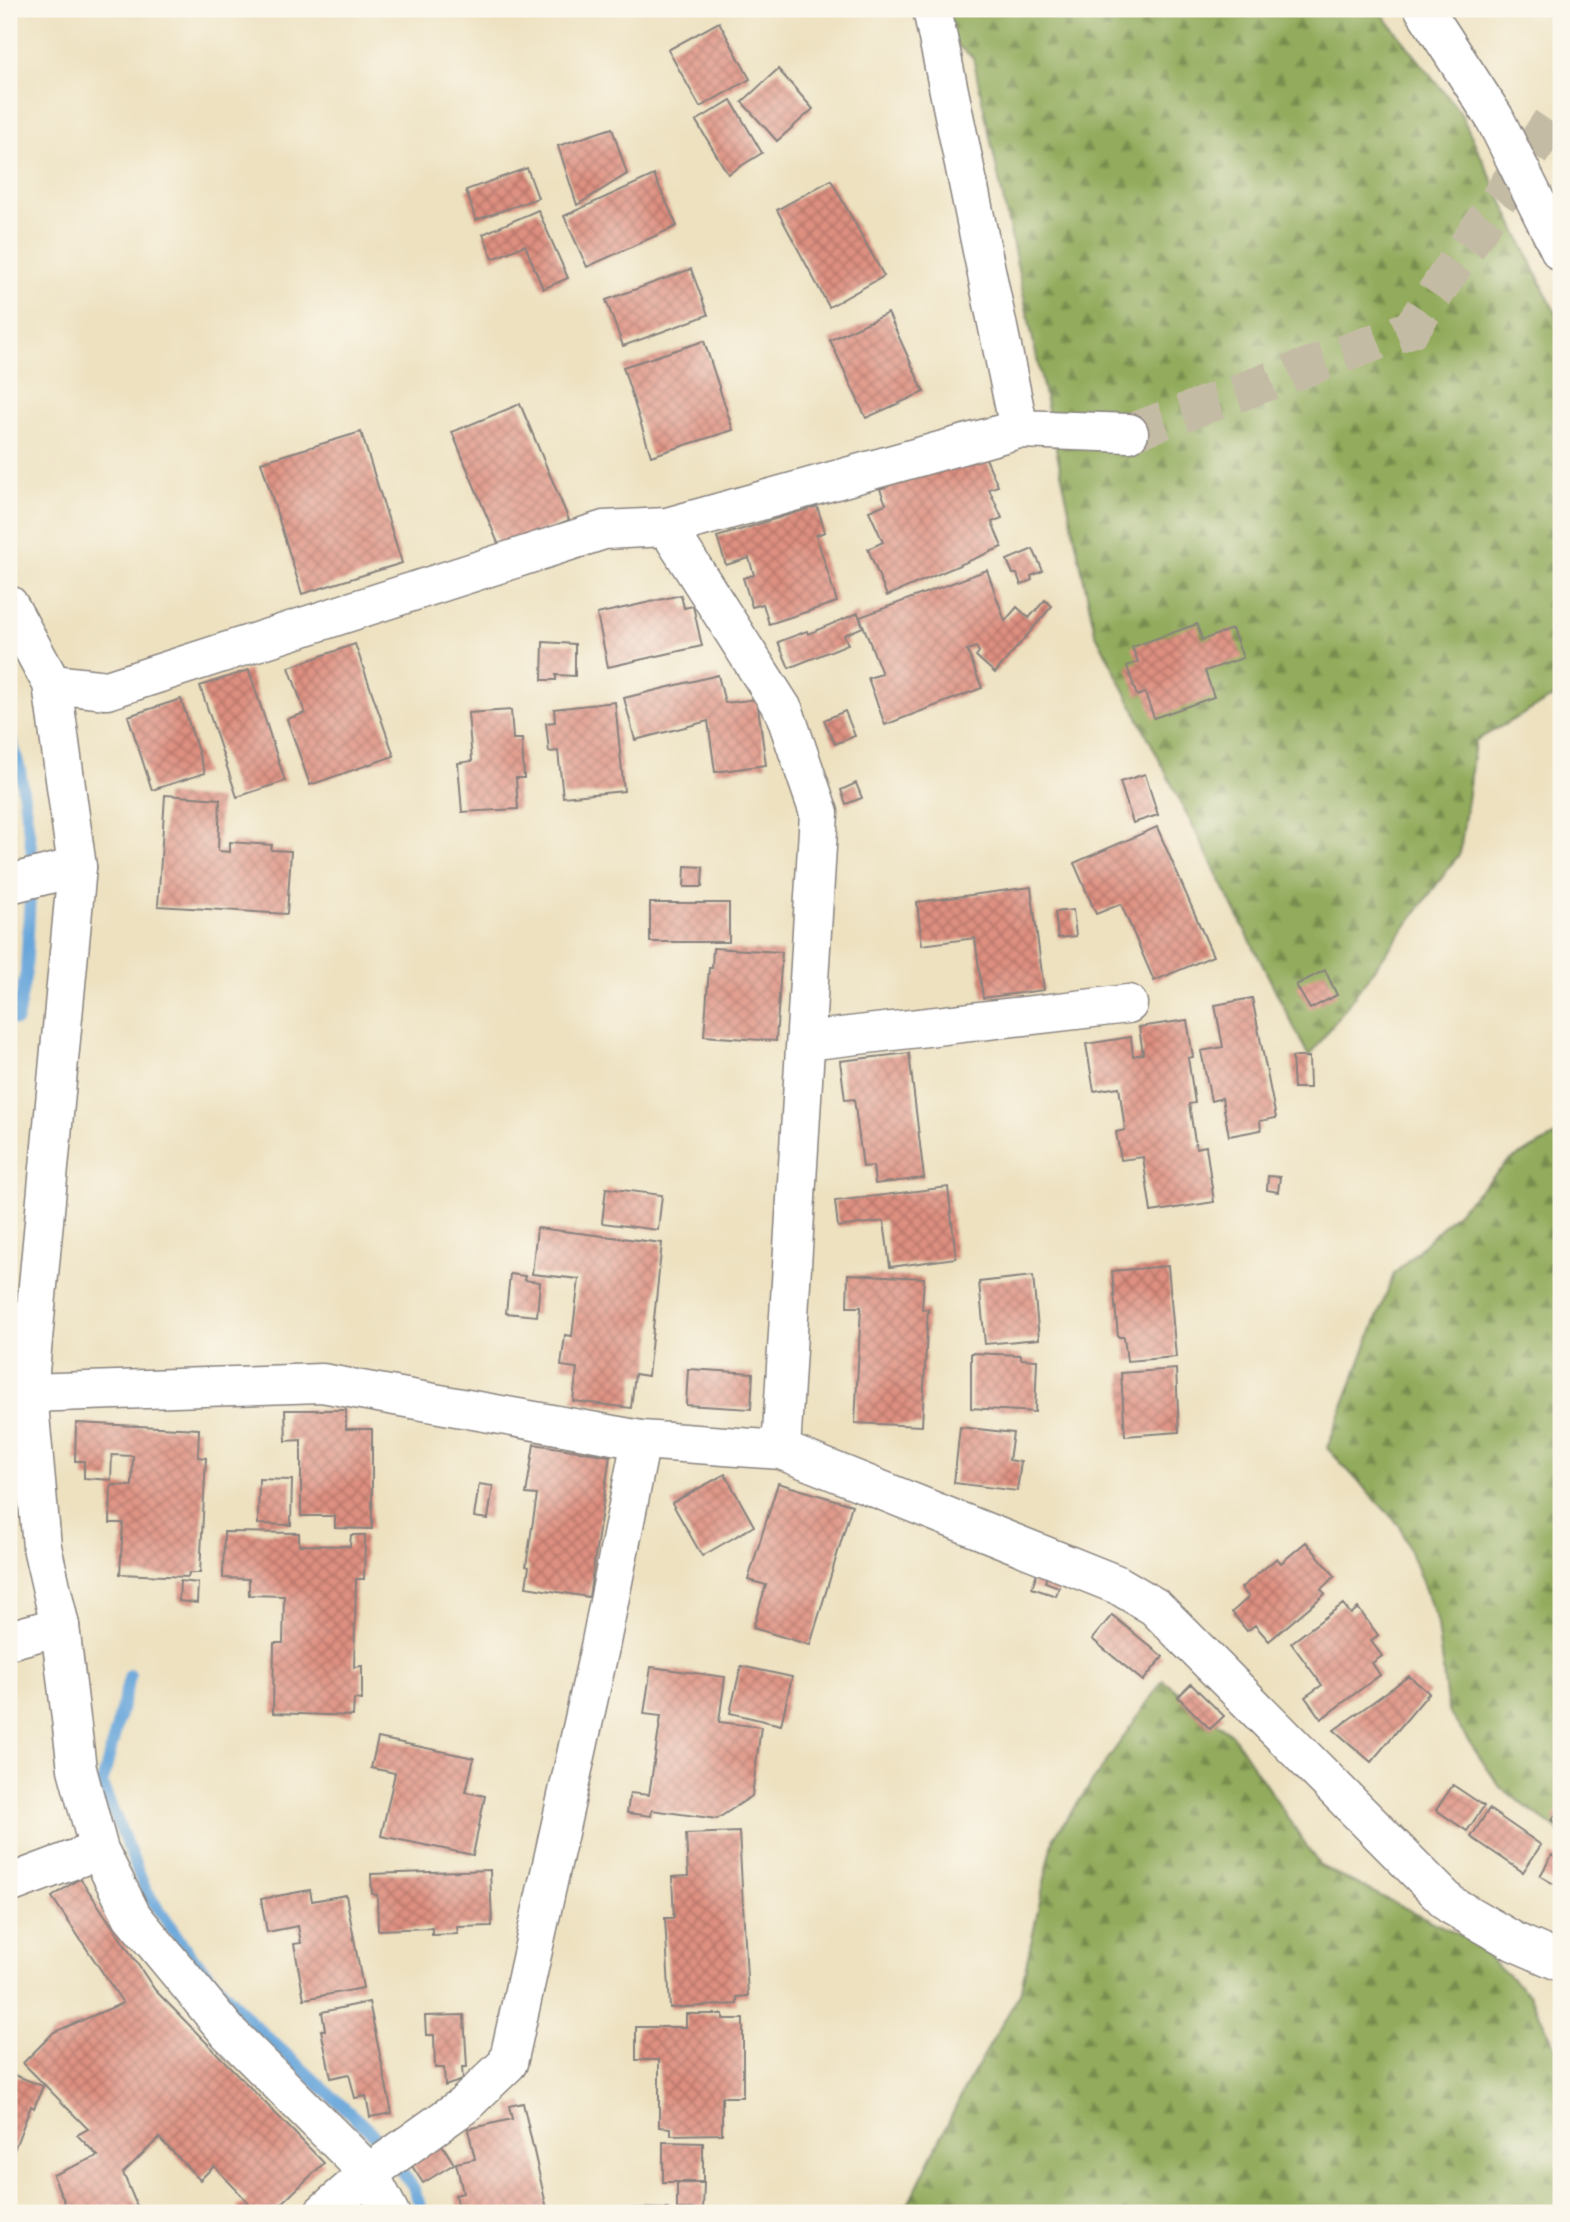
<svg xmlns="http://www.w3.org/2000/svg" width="1570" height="2222" viewBox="0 0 1570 2222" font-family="'Patrick Hand',sans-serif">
<defs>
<pattern id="forest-firs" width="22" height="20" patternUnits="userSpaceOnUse" patternTransform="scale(1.75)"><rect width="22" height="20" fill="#92ab5c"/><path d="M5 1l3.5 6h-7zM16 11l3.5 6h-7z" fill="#778b4d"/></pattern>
<pattern id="building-cross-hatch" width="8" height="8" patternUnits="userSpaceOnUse" patternTransform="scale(1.75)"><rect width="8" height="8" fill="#de9080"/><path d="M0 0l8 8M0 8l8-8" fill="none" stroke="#b4756a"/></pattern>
</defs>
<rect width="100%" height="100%" fill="#fbf7ec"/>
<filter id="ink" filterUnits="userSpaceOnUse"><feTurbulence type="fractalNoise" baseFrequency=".0143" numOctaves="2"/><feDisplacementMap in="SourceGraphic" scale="14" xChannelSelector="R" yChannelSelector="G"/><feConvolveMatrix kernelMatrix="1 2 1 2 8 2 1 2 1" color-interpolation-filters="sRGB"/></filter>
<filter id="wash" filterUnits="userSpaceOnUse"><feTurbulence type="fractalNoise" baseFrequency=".00686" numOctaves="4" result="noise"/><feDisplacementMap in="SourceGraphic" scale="28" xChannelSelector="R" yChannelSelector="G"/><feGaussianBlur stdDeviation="1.57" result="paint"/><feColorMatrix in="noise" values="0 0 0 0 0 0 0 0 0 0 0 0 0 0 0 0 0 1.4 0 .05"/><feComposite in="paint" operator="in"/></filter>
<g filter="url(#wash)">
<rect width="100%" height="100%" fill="#ede1c0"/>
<path fill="url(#forest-firs)" stroke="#5a664c" stroke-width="2" d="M904,9H1378L1460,112L1561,325V693L1475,741L1460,853L1309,1057L1095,632L973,57Z
M1561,1133V1833L1500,1787L1448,1711L1436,1618L1400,1526L1327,1448L1394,1274L1509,1161Z
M1163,1680L1233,1736L1320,1866L1468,1939L1529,1994L1561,2057V2213H904L966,2086L1020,1993L1054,1837Z"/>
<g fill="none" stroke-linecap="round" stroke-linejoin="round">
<path stroke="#68a6da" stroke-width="12" d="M9,731L20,770L32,854L26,972L17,1020
M130,1675L102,1784L146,1891L188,1952L252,2023L374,2135L413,2187L423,2213"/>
</g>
<g id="blocks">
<path fill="url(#building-cross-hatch)" d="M719,22L750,79L700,107L668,50Z
M778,69L813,109L777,141L742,102Z
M731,100L762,153L728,174L696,121Z
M612,128L627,174L577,205L558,146Z
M527,168L538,198L476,220L466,190Z
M654,175L677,226L587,267L564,216Z
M831,180L884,276L829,307L777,210Z
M538,210L568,278L543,289L525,245L493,259L483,234Z
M691,269L708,315L623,346L606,300Z
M888,313L924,392L866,418L830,340Z
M704,341L733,430L651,456L623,367Z
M520,404L569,520L500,548L452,432Z
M361,432L402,563L302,594L261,462Z
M981,447L998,486L989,489L1002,518L992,522L1002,547L887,596L868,549L883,542L869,511L886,504L880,489Z
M817,506L825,532L816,535L837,602L769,624L763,604L752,607L743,578L754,575L749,558L726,565L717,537Z
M1033,549L1043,571L1031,576L1032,580L1021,585L1017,574H1013L1007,560Z
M987,570L1005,621L1017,607L1029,618L1045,600L1052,606L995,673L976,656L979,652L976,647L967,650L982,688L885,725L868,678L882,674L860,617Z
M681,595L684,608L693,606L702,646L608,667L597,614Z
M858,613L863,627L844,635L848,644L789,668L778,642L807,631L808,634Z
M1197,624L1202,640L1232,629L1243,658L1205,671L1214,697L1154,718L1145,693L1137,696L1127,666L1138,662L1132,647Z
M543,642L575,644V676L556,675V680H542Z
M355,644L394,756L310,785L287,719L305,713L289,667Z
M249,670L285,781L237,797L200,686Z
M718,675L725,703L757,699L766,765L715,772L708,721L635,740L624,698Z
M181,699L205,773L152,790L128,716Z
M615,702L624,791L563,797L558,751L549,752L546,723L555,722L554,709Z
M511,710L513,739H522L524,778H516L518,809L462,812L458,763L472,761L468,713Z
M845,711L855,736L835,744L824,720Z
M1145,774L1158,815L1133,823L1120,782Z
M856,783L862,798L846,804L841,790Z
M165,795L220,799L218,851L230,852V842L272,845L271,850L291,851L287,914L158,906Z
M1157,827L1213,956L1154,981L1121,904L1096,914L1074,863Z
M685,866L703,867L702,887H684Z
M1031,887L1044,990L983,998L975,938L922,945L917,902Z
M650,903H729V942H650Z
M1073,910L1076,936L1058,938L1055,912Z
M713,948L782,952L776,1041L704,1036L709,968H712Z
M1325,970L1337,995L1310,1009L1296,985Z
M1252,998L1276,1118L1260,1121L1261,1130L1229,1136L1222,1098L1211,1101L1201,1051L1223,1047L1215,1005Z
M1187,1020L1193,1057L1188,1058L1195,1103L1189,1104L1196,1148L1206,1146L1214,1202L1151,1212L1143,1157L1121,1160L1116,1132L1125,1130L1119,1087L1094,1091L1086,1044L1131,1037L1133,1056L1143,1054L1139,1027Z
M909,1053L924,1178L875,1184L873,1166L863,1167L854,1099L845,1100L840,1061Z
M1292,1057H1309L1310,1088H1294Z
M1268,1176L1280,1177L1278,1192L1267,1190Z
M948,1187L956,1258L890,1267L884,1221L838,1227L835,1201Z
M606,1188L662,1195L658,1230L602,1223Z
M537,1228L662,1243L648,1376L635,1374L631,1408L573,1401L577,1368L561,1366L565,1335L572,1336L579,1279L532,1274Z
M1168,1266L1176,1357L1127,1361L1124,1337H1118L1112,1271Z
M510,1274L525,1276L524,1280L540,1282L537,1316L506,1313Z
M848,1274L924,1278L922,1310L928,1309L922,1426L855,1423L861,1307H847Z
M1033,1276L1039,1339L985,1344L979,1282Z
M971,1353L1021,1355V1359L1037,1360L1035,1412L971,1408Z
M688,1369L753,1373L751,1409L686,1405Z
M1176,1369L1179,1432L1125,1436L1121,1373Z
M285,1410H346V1429H372V1529L335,1528V1516H301V1440L286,1441Z
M76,1423L199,1429L198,1457L206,1458L200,1573H189L188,1577L120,1574L123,1523H110L111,1485L132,1486L133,1456L112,1455L111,1480L84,1478V1461H75Z
M960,1427L1013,1433L1009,1460L1021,1462L1017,1491L954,1483Z
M534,1444L610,1456L589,1597L526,1587L529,1567L526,1566L537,1495L526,1494Z
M725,1474L754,1526L702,1556L672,1503Z
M259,1479L292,1480L291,1525L258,1524Z
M778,1483L852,1505L810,1645L753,1628L766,1585L748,1580Z
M479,1484L493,1486L488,1519L474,1517Z
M224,1532L299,1533V1545L350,1546L351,1535H365L364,1579H356L354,1667L362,1666V1700L354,1699L353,1716L273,1713L274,1643H283L284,1596L249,1595V1579L223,1578Z
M1306,1542L1335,1576L1321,1589L1325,1594L1269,1641L1255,1625L1247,1631L1232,1612L1249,1597L1241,1588L1277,1558L1281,1563Z
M1038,1569L1048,1573L1045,1582L1059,1587L1056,1596L1032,1588Z
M180,1581L198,1583L197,1603L179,1601Z
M1343,1604L1351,1614L1358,1608L1378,1635L1371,1641L1382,1656L1372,1663L1380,1675L1321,1719L1305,1697L1322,1685L1291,1643Z
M1112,1615L1163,1657L1143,1681L1092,1639Z
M741,1666L792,1677L781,1725L730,1713Z
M651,1667L725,1677L719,1722L761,1727L752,1796L717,1819L652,1810L651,1816L627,1813L630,1793L649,1795L661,1716L644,1714Z
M1409,1676L1429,1693L1371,1762L1334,1730Z
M1191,1684L1224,1716L1210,1729L1178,1697Z
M378,1738L474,1758L466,1792L485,1796L473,1855L381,1836L395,1773L371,1768Z
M1453,1785L1484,1806L1467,1831L1436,1810Z
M1561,1806V1827L1552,1820Z
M1489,1809L1541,1845L1523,1872L1471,1837Z
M739,1832L748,1996L737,1997V2004L670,2008L665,1918H674L672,1877L688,1876L686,1834Z
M1552,1855L1561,1860V1888L1540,1876Z
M490,1870L492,1926L457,1927L458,1934L432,1935V1928L378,1930L377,1895L372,1894L371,1874Z
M80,1878L155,1990L324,2163L272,2213H240L237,2206L248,2202L214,2166L200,2180L159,2138L123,2173L140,2213H69L53,2175L98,2156L77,2135L88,2129L23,2063L54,2032L123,2003L52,1897Z
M310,1890L312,1901L346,1895L363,1988L304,1999L294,1944L301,1943L298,1926L267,1932L261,1899Z
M369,2002L392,2113L370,2117L366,2096L355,2098L349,2074L331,2078L321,2030H325L322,2012Z
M686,2014H723V2019H743V2097H722V2134L671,2135V2128L659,2127V2060H636V2027H686Z
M464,2015L467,2067H462L463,2080L445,2086L444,2068H435L434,2035H426L425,2016Z
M9,2073L43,2086L34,2108L31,2106L9,2163Z
M523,2103L548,2213H468L467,2211L459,2213L455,2195L463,2193L456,2163L475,2159L468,2129L512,2119L509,2106Z
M663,2142L703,2143V2182H663Z
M441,2143L454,2164L423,2183L410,2163Z
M677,2183H704L703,2209H677Z
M634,2208L668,2209L667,2213H633Z"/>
</g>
</g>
<g filter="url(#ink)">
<use href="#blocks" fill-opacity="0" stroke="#88827e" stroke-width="2"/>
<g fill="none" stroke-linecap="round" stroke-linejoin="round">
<path stroke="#c4bba5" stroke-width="38" stroke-dasharray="38 19" stroke-linecap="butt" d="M1129,433L1411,329L1561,107"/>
<defs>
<path id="street" d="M932,9L1019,429
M667,527L784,711L819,813L781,1450
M52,684L107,690L604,530L667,527L1019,429L1129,433
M9,884L77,867
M806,1041L1128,1004
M28,1393L322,1383L641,1440L781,1450L1118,1585L1155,1607L1451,1905L1515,1942L1561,1962
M60,1626L77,1769L99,1850L132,1916L228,2032L369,2173L390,2213
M9,1884L99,1850
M323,2213L369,2173L463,2106L508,2063L600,1647L641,1440"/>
<path id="secondary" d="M9,605L52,684L77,867L28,1393L42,1547L60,1626L9,1640"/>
<path id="highway" d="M1424,9L1494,117L1561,252"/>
</defs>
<use href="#street" stroke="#88827e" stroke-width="41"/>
<use href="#secondary" stroke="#88827e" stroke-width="41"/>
<use href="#highway" stroke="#88827e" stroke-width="41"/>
<use href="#street" stroke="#fff" stroke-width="38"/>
<use href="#secondary" stroke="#fff" stroke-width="38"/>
<use href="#highway" stroke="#fff" stroke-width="38"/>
</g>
</g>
<rect width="1570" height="2222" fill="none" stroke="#fbf7ec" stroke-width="35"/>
</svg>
